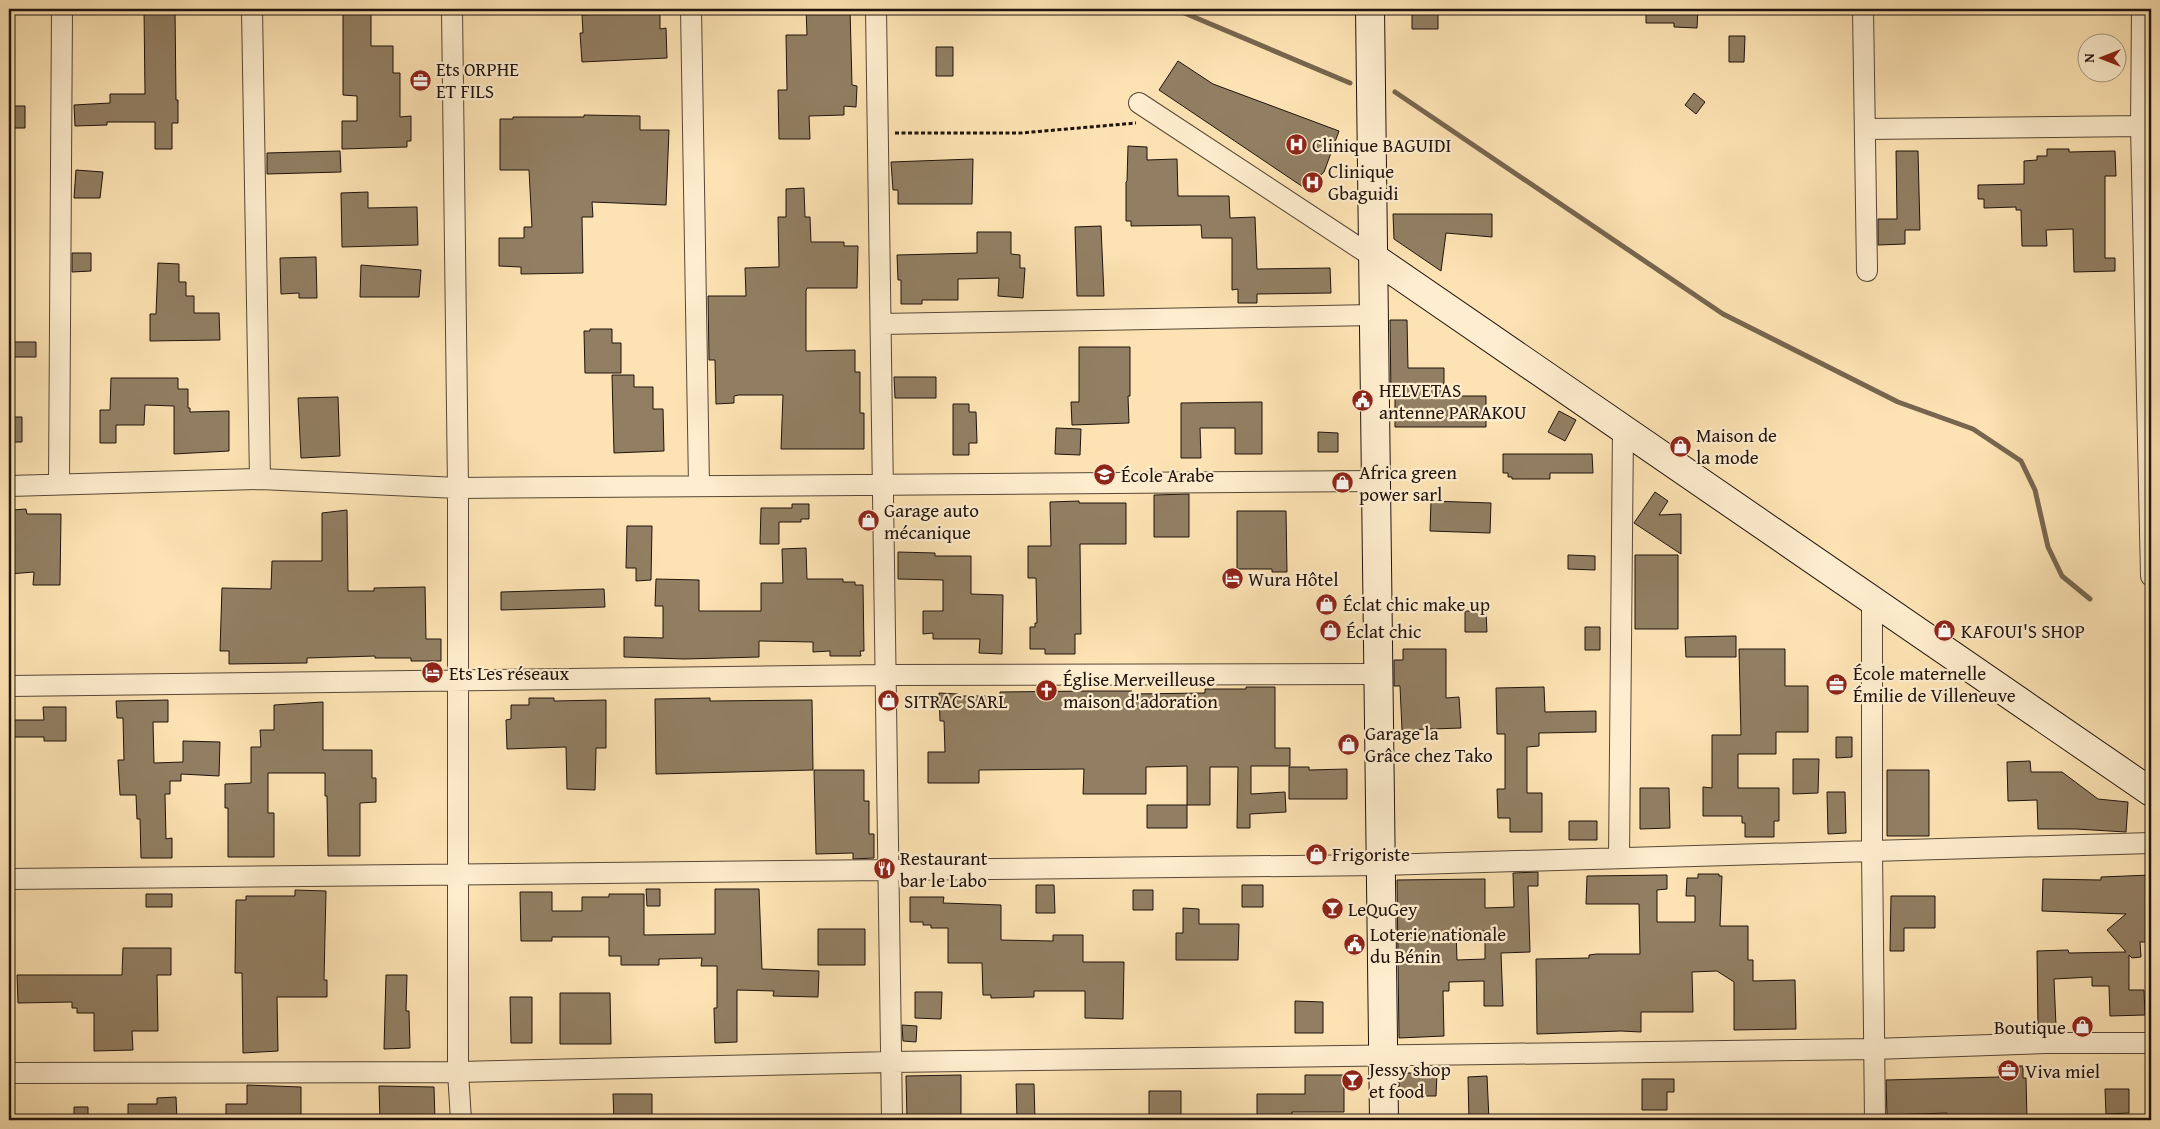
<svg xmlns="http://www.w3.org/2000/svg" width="2160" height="1129" viewBox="0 0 2160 1129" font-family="'Gentium Book Plus',serif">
<rect width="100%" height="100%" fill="#fde3b3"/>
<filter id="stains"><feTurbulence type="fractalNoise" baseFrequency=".004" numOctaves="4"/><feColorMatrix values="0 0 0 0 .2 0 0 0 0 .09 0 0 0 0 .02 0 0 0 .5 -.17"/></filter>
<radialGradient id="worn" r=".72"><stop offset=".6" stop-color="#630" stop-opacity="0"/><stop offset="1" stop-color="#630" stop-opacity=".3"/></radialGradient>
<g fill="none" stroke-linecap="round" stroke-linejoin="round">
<path stroke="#77654f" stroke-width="5" d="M1175,9L1350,83
M1395,92L1723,314L1898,402L1973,429L2021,461L2035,490L2048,547L2062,576L2090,599"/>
</g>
<path fill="#927f63" stroke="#1f130d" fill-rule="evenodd" d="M144,9H175L176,100H178V123H172V149H155V122H107V125L75,126L74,105L110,103V94H145Z
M343,9H365V14H371V46H393V73H400V117L411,116V141H407V147L342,149V121H357V96L343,95Z
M806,9H850L852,85L857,86L856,107L844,106V115L809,116L810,139H779L778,90H787L786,35H807Z
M1412,9H1438V29H1412Z
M1646,9H1698L1697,28L1674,27V23H1646Z
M660,12V29L666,28L667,58L582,62L580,33H583L582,15Z
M1729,36H1745L1744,62H1729Z
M936,47H953V76H936Z
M1178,61L1213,84L1339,131L1324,172L1306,189L1159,90Z
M1694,93L1705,102L1696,114L1685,105Z
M9,106H25V128H9Z
M584,115L640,116V130H669L666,205L592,202L593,217H582L583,273L521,274V267L499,266V238H524V227H532L529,170H500V119H513V117H584Z
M1128,146L1147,147V160L1177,159L1178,196H1229L1230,218L1255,217L1257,269L1330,268L1331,293L1257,294V303H1238V289L1232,290V238H1202L1201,225L1131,226V221H1126V182L1127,181Z
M2047,149H2069V152L2115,151L2116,176H2105V258H2115V271L2074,272L2073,229L2046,230L2047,246H2022L2021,210H2016V207L1984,208V199H1978V185L2024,184V161L2037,160V156H2047Z
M340,151L341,172L267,174V153Z
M1896,151H1918L1920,230H1905V244L1878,245V219H1897Z
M973,159L972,204H898V190H893L891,162Z
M76,170L103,172L100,198H74Z
M804,188L805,217H810L811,242H844V246H858L857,288H807L806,291V351L855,350V372H860V413H864V449H781L783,395H739L734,396V403L716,404L715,360H709L708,296H746L745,268L779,267L778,217H786V189Z
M368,192V208L417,207L418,245L342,247L341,193Z
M1393,214H1492V237L1446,233L1441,271L1394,239Z
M1101,226L1104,296H1077L1075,227Z
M977,232H1011V254L1020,255V268H1025L1023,298L998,296L999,278L958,279V300H922V304H901V280H898L897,255L977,253Z
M72,253H91V271L72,272Z
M316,257L317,298H299V293L281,294L280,258Z
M158,263L179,264V282H186V296H194V313H219L220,340L150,341V314H156Z
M361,265L421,270L419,297H360Z
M1390,320H1407L1408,368H1444V396H1486V427H1395V397H1391Z
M590,329H612V343H621V373H585L584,331H590Z
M9,342H36V357H9Z
M1079,347H1130V396H1128L1129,423L1072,425L1071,402H1079Z
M612,375H634V387H653V409H663L664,451L614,453Z
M894,377H936V398H895Z
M111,378H178V389H188V408H190V412L229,411V451L174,454V406L145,405L144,425H116V443H100V410H110Z
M338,397L340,456L301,458L298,398Z
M1262,402V454H1235V428H1200L1201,458H1181V403Z
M953,404H969V412H976L977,443H969V455H953Z
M1559,411L1576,420L1565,441L1548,432Z
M9,417H22V442H9Z
M1056,428L1081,429L1080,455L1055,454Z
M1318,432L1338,433V452H1318Z
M1503,454H1592L1593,473H1550V479H1512V477H1508V473H1503Z
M1655,492L1668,501L1659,515L1681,514V554L1634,523Z
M1189,494V537H1154V495Z
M1079,501V503H1126V544H1080L1081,634H1075V654H1045V649H1030V627H1035V623H1037L1036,578H1028V546H1051L1050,502Z
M1431,501L1491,503L1490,533L1430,531Z
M792,504H809V519H801V522H779V544H760L761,508H792Z
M26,509L27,514H61L60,585H33L34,572L9,574V518H13L12,510Z
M347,510L348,591H374V588L425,587L426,639H441V661H411V658H375V656L307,658V663L229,664V651H220L222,588L271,589L272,561H322V513Z
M1237,511H1286L1287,572H1272V569H1237Z
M627,526H652L651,580L636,581V568H626Z
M806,548L807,579H843V582H855V585H863L864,651H860L861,656H830V651L813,652V642L759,641V657L684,659L624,657V637L663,638V606H655L656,579L699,580V611H761V583H783L782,549Z
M898,552L935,553V556H971V594L1003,595L1002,654L979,653L980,639H933V633L923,634V611H943V580L898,579Z
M1568,555L1595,556V570L1568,569Z
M1635,555H1678V629H1635Z
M604,589L605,607L501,610V592Z
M1465,611H1486L1487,632H1465Z
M1585,627H1600V650H1585Z
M1736,636V657H1686L1685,637Z
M1403,649H1446V698L1459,697L1461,728L1402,730L1400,686H1394V660H1403Z
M1739,649H1785V686H1808V732H1776V754H1738V788H1779V821H1774V837H1745V823H1742V816H1703V787L1712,788V735H1741Z
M1246,687H1275V748H1290V766H1251V794L1285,792L1286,812L1250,814V828H1237L1238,767H1210V805H1187V766L1146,767V794H1083L1084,769L979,770V783H928V752H945L944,721H940L939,693L958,694V696H1000V692L1089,691H1132V694L1205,693V689H1246Z
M1544,687L1545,712L1596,711V732L1539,733V746L1527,747V793H1542V832H1510V818H1498L1497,789H1505V734H1497L1496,688Z
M529,698H554V701L606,700V748H596L595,790L567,789L566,747L507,749L506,720L511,719V705H529Z
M710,698V701L812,700L813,770L656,774L655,699Z
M168,700V722H153L154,763L183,762V741L220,742L219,776L181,774V781H170V794H165L166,839L172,838V858H141L140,819H137L136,795H120L118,760H124L123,718H117L116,701Z
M323,702V750H372V778H376V802L360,803V856H328L327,796H325V773H268V813H274V857H228V808H225V784L251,783V747H261L260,730H274V705Z
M43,707H66V741H44V737H9V720H44Z
M1836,737H1852V757L1836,758Z
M1793,759H1819L1818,793L1793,794Z
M2030,761L2031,772H2062L2098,799L2128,802L2126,832L2076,829H2038L2037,800L2008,801L2007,762Z
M1289,767H1309V770L1347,769V799H1289Z
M814,770H864V801H869V834H874V858L853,859V853L816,854Z
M1887,770H1929V836H1887Z
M1640,788H1669L1670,828L1640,829Z
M1827,792H1845L1846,833L1828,834Z
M1147,805H1187V828H1147Z
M1569,821H1597V840H1569Z
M1538,872V886H1528L1530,952L1501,953L1503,1006H1484V981L1449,982V991H1443L1444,1036L1399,1038L1397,880L1485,879V908L1514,907L1513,873ZM1456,931H1485V959L1457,960Z
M1698,874H1719V876H1722L1720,926H1748V960H1753V981L1795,980L1796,1029L1734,1030V982L1717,971L1692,972L1693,1012H1641V1032L1621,1031L1537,1034L1536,959L1589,958V955L1597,954H1640L1639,904H1586L1587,876L1667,875V889L1657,890V922H1695V896H1686L1687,878H1698Z
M2151,875V942H2140L2141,957L2132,958L2129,955V990H2144L2145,1015L2110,1016L2109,986H2092V977L2054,979L2056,1026L2038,1027L2037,951L2068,950L2069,953L2126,952L2107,930L2126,914L2042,911L2043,879L2101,880V877Z
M1036,885H1054L1055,913H1036Z
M1242,885H1263V907H1242Z
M646,889H660V906H647Z
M715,889H759L762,969L819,971L818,997L773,996L774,991L737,990V1042L715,1043L714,1008H717V966H701L702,958L659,959V965H621V956H609V937H552V941H521L520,892H552V911H582V897H609V894H644V935L715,934Z
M295,890L326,891L324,980H327V997H277L278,1051L243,1053L242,973H235L236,900H246V896H295Z
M1133,890H1153V910H1133Z
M146,894H172V907H146Z
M1891,896H1935V928H1904V951H1890Z
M910,897H944L943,903L1001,905V940L1053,941V935H1083V962H1124L1123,1019L1085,1018V991H1034V997L991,998V995H983L982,963H948V928H931V925H923V922H910Z
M1183,908L1199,909V924H1239L1238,960H1176V933H1183Z
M818,929H865V965H818Z
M123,948H171V975H157L158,1031H132L133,1050L94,1051V1013H77V1008H72V1002L18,1003L17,975H122Z
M386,975H407L406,1011H409L410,1048L384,1049Z
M915,992H942L941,1019L915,1018Z
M560,993H610L611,1044H560Z
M510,997H532V1043H511Z
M1295,1001L1323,1002V1033H1295Z
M902,1025L917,1026L916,1042L903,1041Z
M1998,1066H2023V1078H2026L2027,1120H1947V1113L1887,1115L1886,1080L1999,1077Z
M1399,1073H1437L1436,1096H1399Z
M961,1075V1120H907L906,1076Z
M1305,1075H1344V1112H1292V1116H1257V1094H1305Z
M1487,1076L1489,1120H1469L1468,1077Z
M1642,1079H1674V1092H1667V1110H1642Z
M1016,1084H1034L1035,1120H1017Z
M247,1085L301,1087V1120H226V1104H247Z
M379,1086L434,1087L435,1120H380Z
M2105,1089H2129V1113L2106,1114Z
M1149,1091H1181V1120H1149Z
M613,1094H652V1120H614Z
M176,1097L177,1120H128V1104H157V1098Z
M74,1107H88V1120H74Z"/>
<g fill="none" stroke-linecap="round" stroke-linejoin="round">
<defs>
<path id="street" d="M252,9L260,479
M452,9L458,488V1072L461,1120
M691,9L699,485
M876,9L892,1120
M1863,9L1867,271
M2142,9L2141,126L2151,576
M1139,103L1373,257
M1865,129L2141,126
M881,324L1374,315
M59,483L62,9
M9,486L260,479L458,488L1376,481
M1872,600V851L1875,1120
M9,686L886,675L1378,674
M1619,858L1623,429
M9,879L1381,865L2151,843
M9,1073L458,1072L891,1062L1874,1049L2047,1043H2151"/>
<path id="secondary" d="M1370,9L1384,1120
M1373,257L2151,792"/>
</defs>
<use href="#street" stroke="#564736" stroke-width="22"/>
<use href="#secondary" stroke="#1f130d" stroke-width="30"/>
<path stroke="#1f130d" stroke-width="3" stroke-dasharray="4 2.5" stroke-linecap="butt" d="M895,133H1021L1136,123"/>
<use href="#street" stroke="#feedce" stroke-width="20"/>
<use href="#secondary" stroke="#feedce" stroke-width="28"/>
</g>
<defs>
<symbol id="office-disc" viewBox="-11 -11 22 22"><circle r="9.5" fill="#8f2418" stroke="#feedce"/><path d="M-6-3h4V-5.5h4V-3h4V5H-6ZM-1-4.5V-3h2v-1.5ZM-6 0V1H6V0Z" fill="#fff"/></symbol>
<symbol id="hospital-disc" viewBox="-11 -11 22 22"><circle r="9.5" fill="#8f2418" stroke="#feedce"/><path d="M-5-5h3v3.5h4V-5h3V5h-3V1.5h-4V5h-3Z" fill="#fff"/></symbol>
<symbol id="civic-disc" viewBox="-11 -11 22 22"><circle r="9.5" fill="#8f2418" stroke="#feedce"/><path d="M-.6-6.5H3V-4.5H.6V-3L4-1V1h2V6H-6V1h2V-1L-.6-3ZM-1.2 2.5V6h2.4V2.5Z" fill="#fff"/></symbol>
<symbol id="shop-disc" viewBox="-11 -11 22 22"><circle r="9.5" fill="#8f2418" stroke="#feedce"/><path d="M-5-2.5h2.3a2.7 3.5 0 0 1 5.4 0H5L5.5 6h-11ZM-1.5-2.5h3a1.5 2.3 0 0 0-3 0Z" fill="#fff"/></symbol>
<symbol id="school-disc" viewBox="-11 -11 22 22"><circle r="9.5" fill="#8f2418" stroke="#feedce"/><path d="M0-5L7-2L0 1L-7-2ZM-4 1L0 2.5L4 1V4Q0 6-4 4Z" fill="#fff"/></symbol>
<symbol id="hotel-disc" viewBox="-11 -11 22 22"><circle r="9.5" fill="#8f2418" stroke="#feedce"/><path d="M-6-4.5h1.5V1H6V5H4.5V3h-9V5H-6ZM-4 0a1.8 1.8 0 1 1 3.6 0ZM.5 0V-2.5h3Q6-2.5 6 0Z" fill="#fff"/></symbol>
<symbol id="church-disc" viewBox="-11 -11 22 22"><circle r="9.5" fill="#8f2418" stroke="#feedce"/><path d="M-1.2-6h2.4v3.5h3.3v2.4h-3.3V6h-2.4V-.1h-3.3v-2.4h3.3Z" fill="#fff"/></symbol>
<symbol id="restaurant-disc" viewBox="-11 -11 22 22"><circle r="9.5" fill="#8f2418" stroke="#feedce"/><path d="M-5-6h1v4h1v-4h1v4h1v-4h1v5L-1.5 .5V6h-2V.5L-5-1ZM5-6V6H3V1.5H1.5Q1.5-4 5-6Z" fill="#fff"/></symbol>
<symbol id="bar-disc" viewBox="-11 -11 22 22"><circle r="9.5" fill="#8f2418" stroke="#feedce"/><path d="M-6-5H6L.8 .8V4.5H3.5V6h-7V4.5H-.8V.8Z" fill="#fff"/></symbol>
</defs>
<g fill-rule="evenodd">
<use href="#office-disc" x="408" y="68" width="25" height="25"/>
<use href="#hospital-disc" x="1284" y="132" width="25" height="25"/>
<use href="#hospital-disc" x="1300" y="170" width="25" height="25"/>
<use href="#civic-disc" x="1350" y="388" width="25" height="25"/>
<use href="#shop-disc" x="1668" y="434" width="25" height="25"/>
<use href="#school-disc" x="1092" y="462" width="25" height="25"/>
<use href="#shop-disc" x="1330" y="470" width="25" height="25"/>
<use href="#shop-disc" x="856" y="508" width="25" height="25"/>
<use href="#hotel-disc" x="1220" y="566" width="25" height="25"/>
<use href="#shop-disc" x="1314" y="592" width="25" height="25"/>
<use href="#shop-disc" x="1318" y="618" width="25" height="25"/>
<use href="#shop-disc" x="1932" y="618" width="25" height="25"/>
<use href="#hotel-disc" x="420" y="660" width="25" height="25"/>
<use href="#office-disc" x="1824" y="672" width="25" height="25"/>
<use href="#church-disc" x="1034" y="678" width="25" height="25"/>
<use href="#shop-disc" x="876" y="688" width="25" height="25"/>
<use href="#shop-disc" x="1336" y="732" width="25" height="25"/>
<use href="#shop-disc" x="1304" y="842" width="25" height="25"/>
<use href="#restaurant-disc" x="872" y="856" width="25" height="25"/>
<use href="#bar-disc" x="1320" y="896" width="25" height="25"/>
<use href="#civic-disc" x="1342" y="932" width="25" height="25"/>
<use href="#shop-disc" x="2070" y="1014" width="25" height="25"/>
<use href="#office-disc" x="1996" y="1058" width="25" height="25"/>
<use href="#bar-disc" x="1340" y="1068" width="25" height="25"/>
</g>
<g text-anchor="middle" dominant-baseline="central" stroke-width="4.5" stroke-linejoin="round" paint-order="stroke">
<g font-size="19" fill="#1f130d" stroke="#feedce" text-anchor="start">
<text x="436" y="69">Ets ORPHE<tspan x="436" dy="22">ET FILS</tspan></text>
<text x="1312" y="145">Clinique BAGUIDI</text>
<text x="1328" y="171">Clinique<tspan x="1328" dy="22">Gbaguidi</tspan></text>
<text x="1379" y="390">HELVETAS<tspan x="1379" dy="22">antenne PARAKOU</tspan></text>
<text x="1696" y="435">Maison de<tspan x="1696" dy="22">la mode</tspan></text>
<text x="1359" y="472">Africa green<tspan x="1359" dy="22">power sarl</tspan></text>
<text x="1121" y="475">École Arabe</text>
<text x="884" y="510">Garage auto<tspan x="884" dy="22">mécanique</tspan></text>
<text x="1248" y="579">Wura Hôtel</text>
<text x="1343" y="604">Éclat chic make up</text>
<text x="1346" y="631">Éclat chic</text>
<text x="1961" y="631">KAFOUI'S SHOP</text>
<text x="449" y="673">Ets Les réseaux</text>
<text x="1853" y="673">École maternelle<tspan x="1853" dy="22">Émilie de Villeneuve</tspan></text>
<text x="1063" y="679">Église Merveilleuse<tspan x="1063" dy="22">maison d'adoration</tspan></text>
<text x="904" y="701">SITRAC SARL</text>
<text x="1365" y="733">Garage la<tspan x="1365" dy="22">Grâce chez Tako</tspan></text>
<text x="1332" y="854">Frigoriste</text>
<text x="900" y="858">Restaurant<tspan x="900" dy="22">bar le Labo</tspan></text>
<text x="1348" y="909">LeQuGey</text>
<text x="1370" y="934">Loterie nationale<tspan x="1370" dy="22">du Bénin</tspan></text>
<text x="2066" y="1027" text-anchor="end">Boutique</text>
<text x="1369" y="1069">Jessy shop<tspan x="1369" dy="22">et food</tspan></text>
<text x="2025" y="1071">Viva miel</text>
</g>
</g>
<rect width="2160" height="1129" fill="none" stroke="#fde3b3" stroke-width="30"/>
<rect x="10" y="10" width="2140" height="1109" fill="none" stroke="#1f130d" stroke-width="2.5"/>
<rect x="15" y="15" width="2130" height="1099" fill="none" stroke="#1f130d"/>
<g transform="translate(2102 58) rotate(270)"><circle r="24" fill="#feedce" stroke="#a59681"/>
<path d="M0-4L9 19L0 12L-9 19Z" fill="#8f2418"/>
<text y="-8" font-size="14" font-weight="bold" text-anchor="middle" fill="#1f130d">N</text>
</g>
<rect width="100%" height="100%" filter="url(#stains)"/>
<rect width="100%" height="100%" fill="url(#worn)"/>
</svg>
